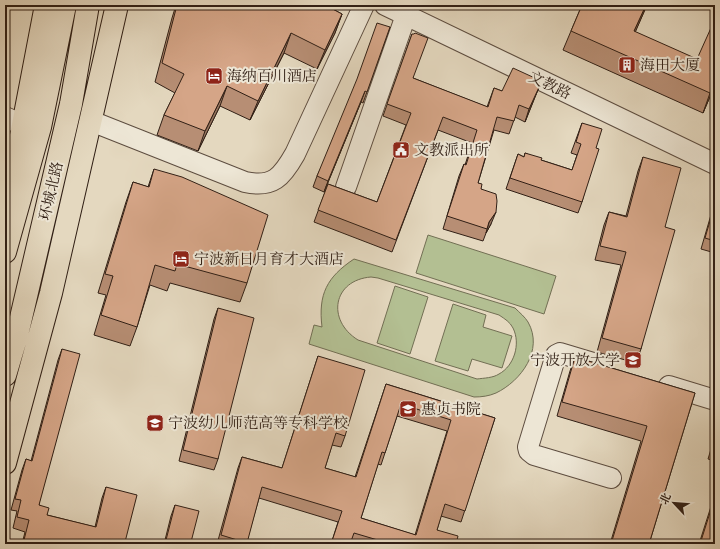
<svg xmlns="http://www.w3.org/2000/svg" width="720" height="549" viewBox="0 0 720 549" font-family="'IM FELL Great Primer','Noto Serif SC',serif">
<rect width="100%" height="100%" fill="#e4d8bf"/>
<filter id="stains"><feTurbulence type="fractalNoise" baseFrequency=".005" numOctaves="4"/><feColorMatrix values="0 0 0 0 .2 0 0 0 0 .09 0 0 0 0 .02 0 0 0 .5 -.17"/></filter>
<radialGradient id="worn" r=".72"><stop offset=".6" stop-color="#630" stop-opacity="0"/><stop offset="1" stop-color="#630" stop-opacity=".3"/></radialGradient>
<path fill="#b3bf92" stroke="#726f54" fill-rule="evenodd" d="M428,235L556,276L544,314L416,273Z
M354,259L515,308C520,313 525,317 528,322C544,350 521,381 496,393C489,396 482,397 474,397L309,344L314,325L322,327C318,294 327,277 354,259ZM371,277L378,278L499,315C505,319 510,322 513,328C521,344 514,366 499,374C493,378 484,378 477,379L358,340C326,320 333,280 371,277Z
M395,286L428,297L410,354L377,343Z
M453,304L486,315L483,327L512,336L502,368L472,359L468,371L435,361Z"/>
<g fill="none" stroke-linecap="round" stroke-linejoin="round">
<defs>
<path id="minor" d="M385,5L715,164
M5,117L23,125
M91,121L245,182C273,188 282,177 295,154L364,5
M346,187L406,15
M600,365L560,353L556,355L528,447L529,451L534,455L611,478
M669,386L715,400"/>
<path id="major" d="M5,194L19,146L46,5
M5,252L40,127L65,5
M5,375L17,335L71,104L88,5
M5,463L51,293L117,5"/>
</defs>
<use href="#minor" stroke="#5d4d40" stroke-width="22"/>
<use href="#major" stroke="#301f15" stroke-width="24"/>
<use href="#minor" stroke="#ede6d5" stroke-width="20"/>
<use href="#major" stroke="#e4d8bf" stroke-width="22"/>
</g>
<path fill="#b78e74" stroke="#301f15" fill-rule="evenodd" d="M176,5H325L342,14L335,33L317,69L284,53L250,120L220,106L198,151L157,135L164,115L175,93L155,82L172,18Z
M582,5H647L635,32L715,85L703,113L563,50L571,31Z
M390,27L363,103L361,102L324,192L313,187L317,176Z
M412,34L413,78L487,107L494,88L502,91L540,85L535,97L525,122L515,117L509,134L494,130L478,183L481,189L491,224L486,233L483,241L443,229L459,176L464,164L465,165L472,143L438,130L392,252L314,222L328,184L377,202L406,125L383,116Z
M582,123L596,148L582,202L578,213L506,189L518,154L524,157L525,153L541,160L572,170L577,155L571,153Z
M643,157L665,227L641,349L636,363L597,352L621,265L595,260L604,225L609,212L626,216L638,171Z
M154,169L247,283L240,302L170,283L167,291L150,285L137,327L130,346L94,335L106,295L98,293L126,202L133,182L148,187Z
M715,201V253L701,249Z
M218,308V459L214,470L179,461L214,319Z
M62,349L39,505L47,515L95,527L102,498L106,487L125,542L135,544H22L25,532L13,528L17,511L11,510L22,470L26,459L31,461L58,360Z
M318,356L345,436L341,447L332,445L325,468L355,477L386,384L495,418L461,522L441,516L437,530L456,544H331L338,522L259,498L246,544H217L238,468L242,457L282,468ZM397,416L447,431L415,535L361,518L378,464L381,465Z
M575,357L695,393L649,544H610L641,441L557,416L570,371Z
M715,436V461L708,459Z
M715,494V544H699Z
M175,505L191,542L201,544H164L171,516Z"/>
<path fill="#95745e" stroke="#301f15" d="M646,5H647L627,51L634,31Z
M342,14L335,33L317,69L325,50Z
M291,33L284,53L250,120L258,101Z
M715,82V85L703,113L710,93Z
M540,85L535,97L525,122L529,109Z
M227,86L220,106L198,151L205,131Z
M365,91L361,102L324,192L328,181Z
M496,212L491,224L486,233L489,222Z"/>
<path fill="#d5a587" stroke="#301f15" fill-rule="evenodd" d="M177,5H325L342,14L325,50L291,33L258,101L227,86L205,131L164,115L184,74L162,63Z
M582,5H646L634,31L697,59L715,19V82L710,93L571,31Z
M377,23L390,27L367,92L365,91L328,181L317,176L357,79Z
M415,33L428,38L413,78L488,107L494,88L502,91L513,68L537,79L540,85L529,109L519,105L514,121L497,117L478,183L482,184L481,189L496,194L497,201L496,212L489,222L487,229L447,216L464,164L466,165L477,130L443,117L396,240L318,210L328,184L377,202L411,113L387,104L412,34H414Z
M582,123L602,129L596,148L599,149L582,202L510,178L518,154L524,157L525,153L542,158L541,160L572,170L581,144L576,142Z
M643,157L681,168L665,227L675,230L641,349L602,338L626,252L600,246L609,212L627,217Z
M154,169L182,177L268,215L247,283L177,264L175,271L155,265L137,327L101,315L113,276L105,274L133,182L149,187Z
M715,204V241L705,238Z
M218,308L254,318L218,459L183,450Z
M62,349L80,354L39,505L49,508L47,515L96,527L106,487L137,495L125,542L135,544H38L24,540L29,520L17,517L21,500L15,499L26,459L32,461Z
M318,356L365,370L345,436L336,433L325,468L356,477L386,384L495,418L465,511L445,504L437,530L458,536L456,544H380L381,541L354,533L350,544H331L342,511L262,487L247,543L221,535L242,457L282,468ZM401,404L451,420L416,535L361,518L382,452L385,453Z
M575,357L695,393L649,544H611L647,426L562,402Z
M715,438V445H713Z
M715,497V544H700Z
M175,505L199,511L191,542L201,544H165Z"/>
<defs>
<symbol id="building-square" viewBox="-11 -11 22 22"><rect x="-9" y="-9" width="18" height="18" rx="4" fill="#8f2418" stroke="#ede6d5"/><path d="M-4-6H4V6H1V3H-1V6H-4ZM-2.5-4.3h1.7v1.8h-1.7ZM.8-4.3h1.7v1.8H.8ZM-2.5-1h1.7V.8h-1.7ZM.8-1h1.7V.8H.8Z" fill="#fff"/></symbol>
<symbol id="hotel-square" viewBox="-11 -11 22 22"><rect x="-9" y="-9" width="18" height="18" rx="4" fill="#8f2418" stroke="#ede6d5"/><path d="M-6-4.5h1.5V1H6V5H4.5V3h-9V5H-6ZM-4 0a1.8 1.8 0 1 1 3.6 0ZM.5 0V-2.5h3Q6-2.5 6 0Z" fill="#fff"/></symbol>
<symbol id="civic-square" viewBox="-11 -11 22 22"><rect x="-9" y="-9" width="18" height="18" rx="4" fill="#8f2418" stroke="#ede6d5"/><path d="M-.6-6.5H3V-4.5H.6V-3L4-1V1h2V6H-6V1h2V-1L-.6-3ZM-1.2 2.5V6h2.4V2.5Z" fill="#fff"/></symbol>
<symbol id="university-square" viewBox="-11 -11 22 22"><rect x="-9" y="-9" width="18" height="18" rx="4" fill="#8f2418" stroke="#ede6d5"/><path d="M0-5L7-2L0 1L-7-2ZM-4 1L0 2.5L4 1V4Q0 6-4 4Z" fill="#fff"/></symbol>
<symbol id="school-square" viewBox="-11 -11 22 22"><rect x="-9" y="-9" width="18" height="18" rx="4" fill="#8f2418" stroke="#ede6d5"/><path d="M0-5L7-2L0 1L-7-2ZM-4 1L0 2.5L4 1V4Q0 6-4 4Z" fill="#fff"/></symbol>
</defs>
<g fill-rule="evenodd">
<use href="#building-square" x="617" y="55" width="20" height="20"/>
<use href="#hotel-square" x="204" y="66" width="20" height="20"/>
<use href="#civic-square" x="391" y="140" width="20" height="20"/>
<use href="#hotel-square" x="171" y="249" width="20" height="20"/>
<use href="#university-square" x="623" y="350" width="20" height="20"/>
<use href="#school-square" x="398" y="399" width="20" height="20"/>
<use href="#school-square" x="145" y="413" width="20" height="20"/>
</g>
<g text-anchor="middle" dominant-baseline="central" stroke-width="4" stroke-linejoin="round" paint-order="stroke">
<g font-size="15" fill="#301f15" stroke="#ede6d5" text-anchor="start">
<text x="640" y="65">海田大厦</text>
<text x="227" y="76">海纳百川酒店</text>
<text x="414" y="150">文教派出所</text>
<text x="194" y="259">宁波新日月育才大酒店</text>
<text x="620" y="360" text-anchor="end">宁波开放大学</text>
<text x="421" y="409">惠贞书院</text>
<text x="168" y="423">宁波幼儿师范高等专科学校</text>
</g>
<g font-size="15" fill="#301f15" stroke="#ede6d5">
<text transform="translate(550 85) rotate(26)">文教路</text>
<text transform="translate(51 191) rotate(-77)">环城北路</text>
</g>
</g>
<rect width="720" height="549" fill="none" stroke="#e4d8bf" stroke-width="20"/>
<rect x="6" y="6" width="708" height="537" fill="none" stroke="#301f15" stroke-width="2"/>
<rect x="10" y="10" width="700" height="529" fill="none" stroke="#301f15"/>
<g transform="translate(674 503) rotate(296)" stroke="#ede6d5" stroke-width="3" paint-order="stroke">
<path d="M0-3L7 15L0 10L-7 15Z" fill="#301f15"/>
<text y="-6" font-size="11" font-weight="bold" text-anchor="middle" fill="#301f15">北</text>
</g>
<rect width="100%" height="100%" filter="url(#stains)"/>
<rect width="100%" height="100%" fill="url(#worn)"/>
</svg>
